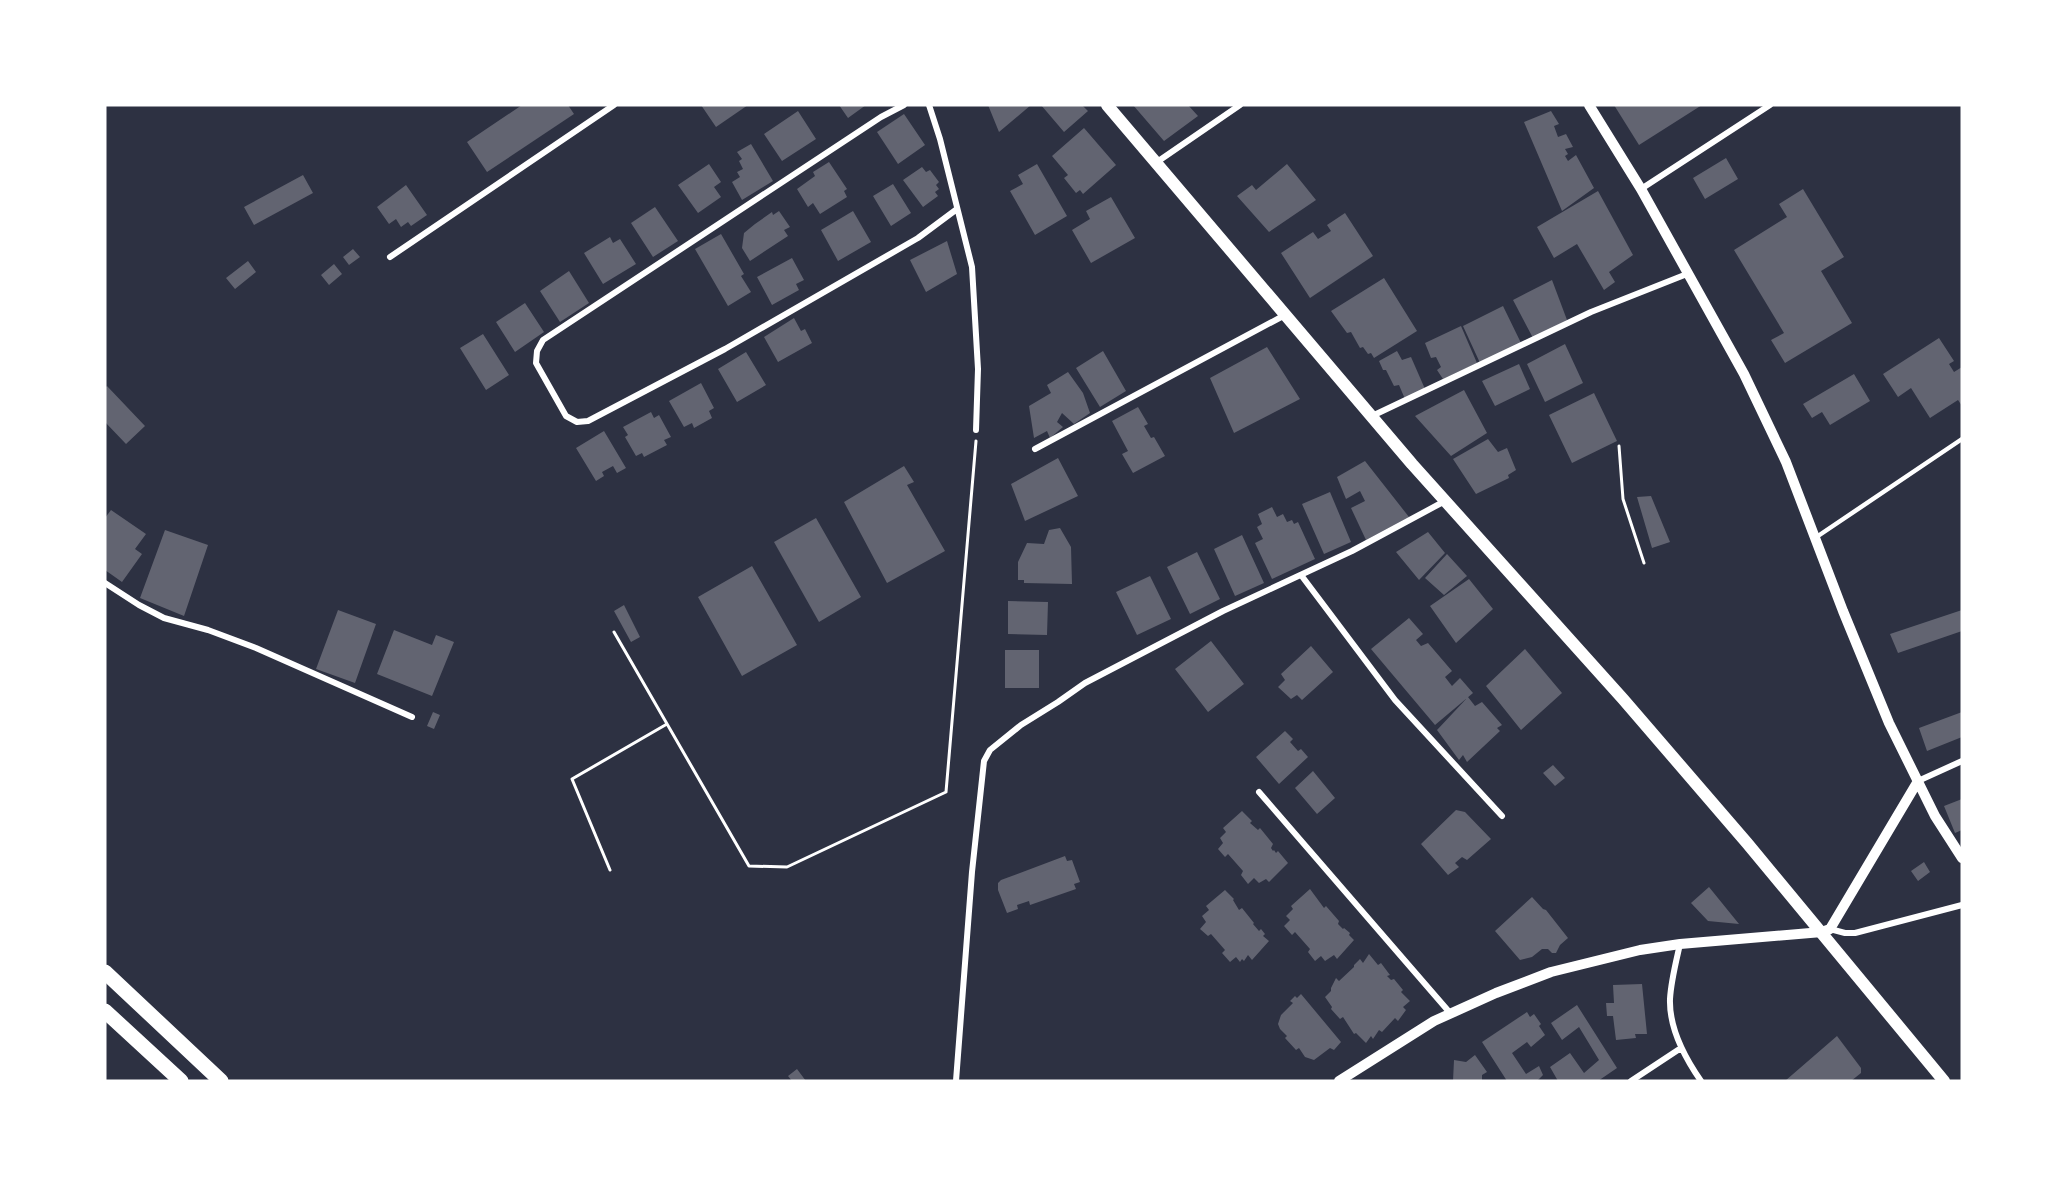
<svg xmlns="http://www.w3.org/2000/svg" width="2067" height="1186" viewBox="0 0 2067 1186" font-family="Georgia,serif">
<rect width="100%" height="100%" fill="#2d3142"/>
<path fill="#626471" d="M522,105H568L574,114L487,172L467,142Z
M701,105H748L716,127Z
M839,105H866L848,118Z
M988,105H1031L999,132Z
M1041,105H1082L1088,111L1064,132Z
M1133,105H1188L1198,116L1164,141Z
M1614,105H1702L1639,145Z
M798,111L816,139L782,161L764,134Z
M1551,111L1559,124L1554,126L1558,137L1566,134L1573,147L1565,149L1568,154L1565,156L1568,161L1576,155L1594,188L1562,211L1524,122Z
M904,114L925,145L898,164L877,132Z
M1084,128L1116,165L1083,194L1080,190L1076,193L1064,178L1068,175L1052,156Z
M751,144L773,181L742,200L732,182L740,177L737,172L743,169L739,161L742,159L737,152Z
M1726,158L1738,179L1705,199L1693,178Z
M829,162L847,189L844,191L847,197L820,214L813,203L808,207L797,189L815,176L813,172Z
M709,164L721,182L714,187L721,197L698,213L678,185Z
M1037,164L1067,216L1035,235L1010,191L1023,184L1018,175Z
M1287,164L1316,200L1269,232L1237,196L1252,185L1256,190Z
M922,167L926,172L930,170L939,182L936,185L939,189L935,192L938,196L923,207L903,180Z
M303,175L313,193L254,225L244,207Z
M893,184L911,213L891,226L873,196Z
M406,185L427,215L411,226L408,222L401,227L396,219L389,224L377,207Z
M1803,189L1844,257L1821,271L1852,323L1785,363L1771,340L1784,333L1734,250L1787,217L1779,204Z
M1598,191L1633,255L1609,272L1615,282L1604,290L1577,244L1554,258L1537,227Z
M1111,197L1135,238L1091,263L1072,230L1090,219L1086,211Z
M655,207L678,241L653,257L631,223Z
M779,211L790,227L784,230L788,236L750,261L742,248L744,233L755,224L772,212L773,215Z
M853,211L871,242L838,261L821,230Z
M1345,213L1373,256L1310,298L1281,253L1313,232L1318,239L1331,231L1327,225Z
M721,234L744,274L741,276L751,292L728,306L695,249Z
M610,237L613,243L620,239L636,264L603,284L584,253Z
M947,241L957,274L926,292L910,260Z
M353,249L360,257L349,265L343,257Z
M792,258L804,280L796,284L799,290L772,305L757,277Z
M248,261L256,272L235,289L226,278Z
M334,264L342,274L329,285L321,275Z
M569,271L589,303L560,322L540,291Z
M1384,278L1417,331L1374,358L1371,353L1368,354L1363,347L1360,348L1351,332L1347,333L1331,311Z
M1552,280L1567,320L1533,338L1513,300Z
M525,303L544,332L515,352L496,322Z
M1503,306L1521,343L1480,363L1463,326Z
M794,318L801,331L805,329L812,343L778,362L764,337Z
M1461,326L1477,363L1443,379L1437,370L1441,367L1436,357L1431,358L1425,343Z
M483,334L509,375L486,390L460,348Z
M1939,338L1954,361L1949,364L1954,372L1962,367V406L1958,400L1930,418L1911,388L1898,397L1883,374Z
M1565,344L1583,383L1545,402L1527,364Z
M1267,347L1300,399L1234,433L1210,378Z
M1103,351L1126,391L1100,407L1076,368Z
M1397,351L1402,360L1411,357L1425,389L1405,399L1399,385L1394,386L1386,370H1383L1379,361Z
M746,352L766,385L737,402L718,369Z
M1519,364L1530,389L1495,406L1482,381Z
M1068,372L1083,393L1090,413L1074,424L1062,413L1057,422L1063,427L1050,438L1047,431L1034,438L1029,406L1051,393L1047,385Z
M1854,374L1870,401L1830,425L1822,412L1812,418L1803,404Z
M701,383L714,408L709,411L712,418L694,428L692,423L684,427L669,401Z
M107,386L145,426L126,444L105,422V388Z
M1464,390L1487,433L1451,456L1415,416Z
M1594,393L1617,441L1572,463L1549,415Z
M1138,407L1148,424L1144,426L1151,438L1154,437L1165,456L1133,473L1122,454L1128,451L1112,421Z
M651,412L654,418L659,415L671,437L664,440L667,445L644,457L642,453L636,456L625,437L628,435L623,427Z
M604,431L626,468L617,473L613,466L602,472L604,476L596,481L576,448Z
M1488,439L1498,452L1507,448L1516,470L1508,475L1509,478L1476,494L1453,459Z
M1058,458L1078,496L1025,521L1011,484Z
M1365,461L1409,517L1366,540L1351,508L1365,501L1360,491L1346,499L1337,477Z
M904,466L914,482L907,485L945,551L887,583L844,502Z
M1330,492L1351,542L1324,554L1302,504Z
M1651,496L1670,542L1652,548L1637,497Z
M1272,507L1277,517L1283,514L1287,522L1292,520L1294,524L1298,522L1315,559L1272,579L1255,543L1263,539L1257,527L1262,524L1258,514Z
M111,510L146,534L135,549L142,554L122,582L105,570V518Z
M816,518L861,597L819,622L774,542Z
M1060,528L1071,547L1072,584L1024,583V580H1018V562L1027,543L1044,544L1049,530Z
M165,530L208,545L184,616L140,598Z
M1428,532L1445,553L1419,580L1396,552Z
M1242,535L1264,583L1235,596L1214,549Z
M1197,552L1220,599L1190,614L1167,567Z
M1447,554L1467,576L1444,595L1425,578Z
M752,566L797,645L742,676L698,597Z
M1150,576L1171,619L1137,635L1116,592Z
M1469,579L1493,609L1456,643L1430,606Z
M1008,601L1048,602L1047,635L1008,634Z
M624,605L640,637L631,642L614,611Z
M338,610L376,624L355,683L316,669Z
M1962,610V631L1898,653L1890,634Z
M1409,618L1423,634L1416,640L1421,646L1428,643L1452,671L1445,677L1452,686L1460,678L1473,693L1435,725L1371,649Z
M394,630L432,645L436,635L454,642L432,696L377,674Z
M1211,641L1244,684L1208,712L1175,669Z
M1311,646L1333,672L1302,700L1297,695L1291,699L1278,687L1285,680L1281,674Z
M1525,649L1562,693L1521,730L1486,686Z
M1005,650H1039V688H1005Z
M1468,697L1475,706L1482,702L1502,725L1497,728L1500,731L1467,762L1463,755L1459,760L1437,730Z
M433,712L440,715L434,729L427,726Z
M1962,712V737L1927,751L1919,728Z
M1285,731L1293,739L1290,742L1298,751L1301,749L1308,757L1279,784L1256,757Z
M1553,765L1565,778L1555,786L1543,773Z
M1313,771L1335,798L1317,814L1295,788Z
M1962,799V830L1955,833L1944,806Z
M1456,810L1465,812L1491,839L1467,860L1462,857L1455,863L1459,867L1448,875L1421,844Z
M1242,811L1252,821L1250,823L1258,830L1260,828L1273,844L1271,848L1273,851L1274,850L1276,853L1278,851L1288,863L1269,882L1266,879L1259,883L1254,878L1248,884L1241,875L1243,871L1228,854L1225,857L1218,849L1223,843L1220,838L1226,832L1223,828Z
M1065,856L1067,861L1072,860L1080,882L1074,884L1076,889L1030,905L1029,901L1017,905L1018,909L1007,913L998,890V883L1001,880Z
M1924,862L1930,872L1918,881L1911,871Z
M1709,887L1739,924L1708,921L1691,903Z
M1310,889L1324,908L1326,906L1339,921L1338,924L1343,929L1344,928L1350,933L1349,935L1354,940L1337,959L1334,955L1325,961L1321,956L1315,961L1308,952L1310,949L1295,932L1292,935L1284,926L1290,920L1286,916L1293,909L1291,906Z
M1225,890L1234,899L1233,900L1239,910L1242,908L1254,923L1253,924L1259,931L1261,929L1265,934L1263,936L1269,941L1252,960L1248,955L1244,961L1242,959L1240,962L1236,957L1230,962L1222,953L1225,950L1211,934L1208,936L1200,929L1206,922L1202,916L1209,910L1206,906Z
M1532,897L1543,909L1546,910L1568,938L1560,945L1556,953H1552L1548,949H1542L1532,957L1520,960L1495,931Z
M1369,954L1378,965L1381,963L1390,975L1387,976L1391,980L1394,979L1403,990L1401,992L1410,1001L1403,1007L1406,1010L1398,1021L1395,1018L1382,1032L1379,1030L1373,1039L1371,1036L1366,1043L1356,1033L1354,1034L1343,1017L1340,1019L1331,1009L1332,1007L1325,997L1331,991V988L1336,978L1339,981L1354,967V965L1360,959L1363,963Z
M1642,984L1647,1034H1635L1636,1038L1616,1040L1613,1016H1607L1606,1003H1614L1613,985Z
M1301,994L1341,1042L1334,1050L1330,1048L1314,1060L1305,1057L1299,1048L1296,1050L1285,1038L1287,1036L1280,1029L1278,1024L1281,1015L1293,1003L1290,1001L1295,996L1297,998Z
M1577,1005L1617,1068L1598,1081H1558L1550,1067L1570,1053L1584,1073L1599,1060L1579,1027L1562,1040L1551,1023Z
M1527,1012L1530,1017L1534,1014L1541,1024L1539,1026L1545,1035L1531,1047L1527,1042L1512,1053L1526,1074L1539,1066L1543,1075L1537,1081H1507L1482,1042Z
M1837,1036L1861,1068V1073L1851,1081H1785Z
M1475,1055L1487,1072L1482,1075V1081H1453L1454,1060L1466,1062Z
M797,1069L806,1081H792L788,1076Z"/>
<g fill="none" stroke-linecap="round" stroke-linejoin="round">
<path stroke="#fff" stroke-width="3" d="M1619,446L1623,499L1644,563
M614,632L749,866L787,867L946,792L976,441
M610,870L572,779L667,724"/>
<path stroke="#fff" stroke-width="4.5" d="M1815,538L1962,439"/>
<path stroke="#fff" stroke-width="6" d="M904,105L881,117L543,340L537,351L536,363L566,416L577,422L588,421L725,349L918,238L957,209
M929,105L940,139L972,267L978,369L976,430
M1157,162L1240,105
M1641,189L1770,105
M390,257L614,105
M1372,416L1591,312L1687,274
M1035,449L1285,315
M1301,575L1395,700L1502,816
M105,583L139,605L164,618L208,630L256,648L412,717
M1918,781L1962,761
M1259,792L1451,1014
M1830,929L1845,933H1855L1962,905
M1680,944C1676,962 1671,981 1670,999C1669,1028 1685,1058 1701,1081
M956,1081L972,872L984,761L990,750L1021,725L1058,702L1085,683L1223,611L1352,551L1445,501
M1631,1081L1681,1048"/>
<path stroke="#fff" stroke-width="10" d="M1589,105L1641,189L1744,374L1786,462L1843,611L1889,723L1935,816L1962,858
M1339,1081L1434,1021L1496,993L1551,972L1640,950L1680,944L1822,932L1830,929L1918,781"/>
<path stroke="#fff" stroke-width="12" d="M1107,105L1412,464L1623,699L1747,843L1944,1081"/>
<path stroke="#fff" stroke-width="15" d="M105,972L221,1081
M105,1011L181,1081"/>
</g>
<rect width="2067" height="1186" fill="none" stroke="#ffffff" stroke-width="213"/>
</svg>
